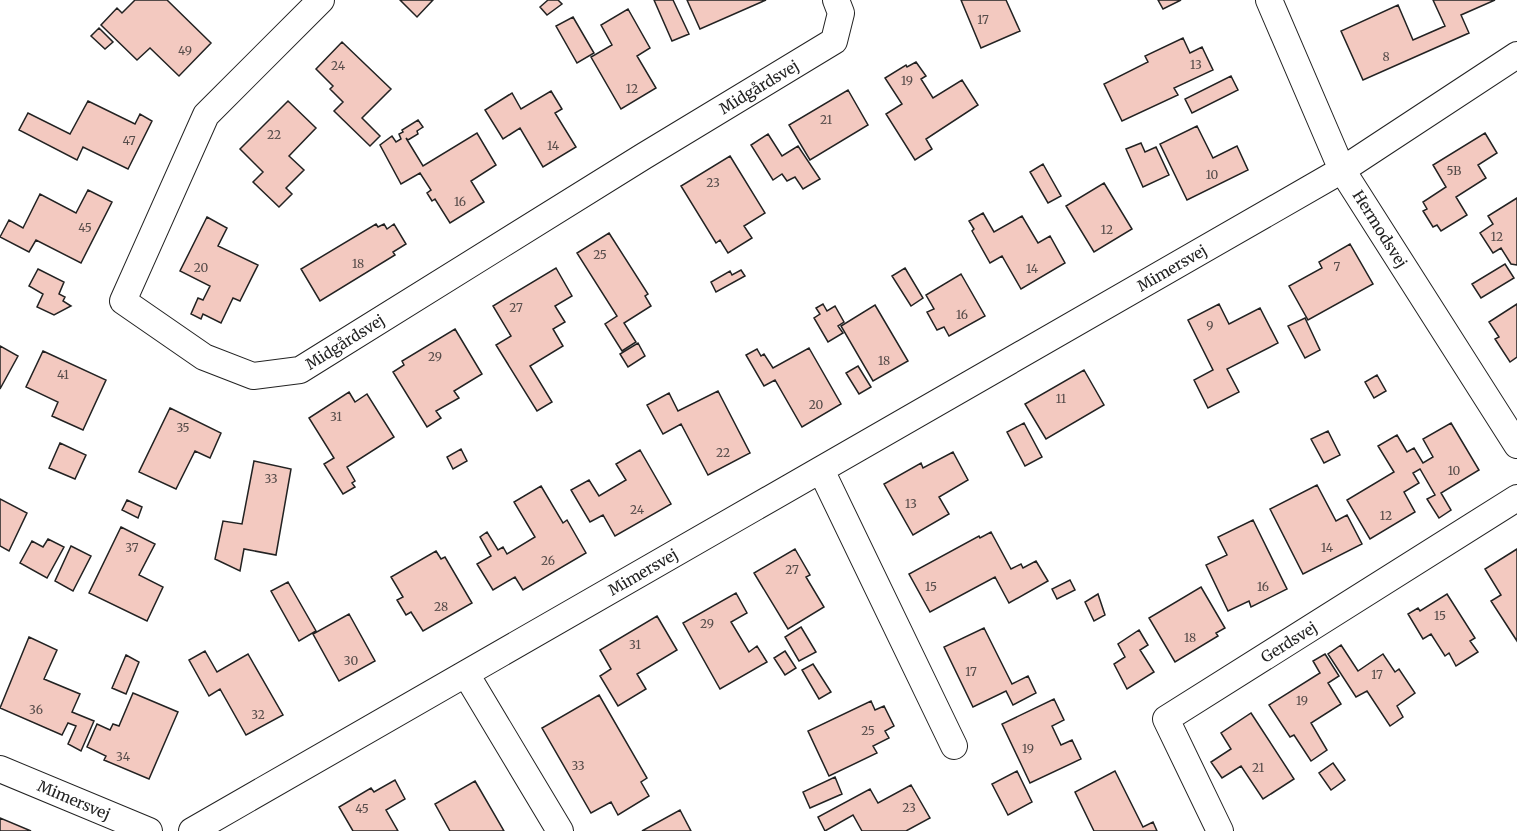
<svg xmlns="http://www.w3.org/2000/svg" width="1517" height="831" viewBox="0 0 1517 831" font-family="Merriweather,serif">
<rect width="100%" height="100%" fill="#fff"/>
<path fill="#f3c9c0" stroke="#222" stroke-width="1.5" d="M135,0H167L211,43L179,76L150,48L137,60L101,25L117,8L122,13Z
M400,0H433L417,17Z
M548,0H558L562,4L547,15L540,7Z
M654,0H673L689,34L672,41Z
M687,0H766L700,29Z
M961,0H1006L1020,31L981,48Z
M1158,0H1181L1163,9Z
M1433,0H1495L1461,15L1469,33L1363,80L1341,31L1398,5L1413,40L1445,26Z
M628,9L650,48L637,56L656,88L621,109L591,57L612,45L601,25Z
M573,17L594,53L577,63L556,26Z
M99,28L113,42L105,49L91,36Z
M1183,38L1190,53L1202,47L1213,70L1174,88L1178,95L1122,121L1104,84L1148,62L1145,56Z
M342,42L391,89L362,118L380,136L370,146L334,111L343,102L330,89L333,86L316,69Z
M916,62L926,76L921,79L933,98L962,80L978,105L926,139L932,149L915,160L886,114L902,104L885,78L906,65L907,67Z
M1231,76L1238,90L1192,113L1185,99Z
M848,90L868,125L810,160L789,125Z
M551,91L562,109L555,113L576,147L543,167L520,128L503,139L485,110L512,93L521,109Z
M88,101L135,124L140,114L152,121L128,169L83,147L77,160L19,130L28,113L70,134Z
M288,101L316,128L289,156L304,170L286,188L292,194L279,207L253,182L263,172L240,149Z
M418,120L423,127L417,131L418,134L408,140L406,138L423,166L477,133L496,165L471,181L484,202L450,223L435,199L432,201L427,193L431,190L420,173L401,184L380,145L392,136L396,142L401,139L399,134L403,132L402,130Z
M1197,126L1213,158L1237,146L1248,170L1187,200L1160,144Z
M1485,133L1497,153L1478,165L1486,178L1456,197L1467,215L1441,231L1437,225L1433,227L1423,211L1427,209L1423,202L1446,187L1433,165Z
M768,134L782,156L798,146L820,179L803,189L795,177L787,181L782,174L773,180L751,145Z
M1141,143L1145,152L1156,147L1169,175L1143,187L1126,149Z
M730,156L765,213L744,226L752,238L728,253L720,240L716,243L681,186Z
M1043,164L1061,196L1048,203L1030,172Z
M1104,183L1132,229L1094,252L1066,206Z
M88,190L112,202L81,263L36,240L29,252L0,237L9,220L23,228L40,194L76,213Z
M1517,198V265L1511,264L1501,248L1493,253L1480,233L1493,224L1488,216Z
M983,213L994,232L1022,216L1038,243L1050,236L1065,263L1021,289L1002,256L990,263L972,231L974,229L969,221Z
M207,217L227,228L218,246L258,265L240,301L233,298L221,323L203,314L201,319L191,314L198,298L203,300L210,286L180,271Z
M376,224L378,227L384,224L387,229L394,224L406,244L393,252L395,255L320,301L301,269Z
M609,233L648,294L645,296L651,306L624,323L636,342L622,351L605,324L617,316L577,253Z
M1350,244L1373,284L1308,320L1289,286L1322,268L1319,262Z
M1505,264L1514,278L1481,298L1472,284Z
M556,268L572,296L555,306L565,322L553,329L563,346L530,366L552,402L537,411L496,345L511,336L493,306Z
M905,268L923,298L911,306L892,276Z
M38,269L64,282L59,294L65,297L63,301L71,306L54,315L37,307L43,294L29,286Z
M741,270L745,276L716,292L711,282L730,271L732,275Z
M961,274L985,316L949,336L944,327L937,330L927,312L934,309L926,295Z
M823,304L827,311L835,306L844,322L838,326L843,333L828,342L814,318L820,314L816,308Z
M1219,304L1229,324L1260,308L1278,343L1227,369L1239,392L1208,408L1194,380L1213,370L1188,320Z
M1517,304V357L1510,362L1495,339L1499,337L1489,322Z
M875,305L908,361L873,381L841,326Z
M1305,318L1320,350L1305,358L1288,326Z
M455,329L482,374L454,391L459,398L436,411L441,418L427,427L393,372L404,365L402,361Z
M638,343L645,356L628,367L620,354Z
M0,346L18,356L0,389Z
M809,348L841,404L802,427L775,380L764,386L746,355L757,349L761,356L764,354L773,368Z
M43,351L106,380L83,430L52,416L58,402L26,387Z
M858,366L871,387L859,394L846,373Z
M1084,370L1104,405L1046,439L1025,404Z
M1377,375L1386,391L1374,398L1365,382Z
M718,391L750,453L708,475L681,424L663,434L647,405L669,393L678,411Z
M349,392L355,402L367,394L394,437L347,467L355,481L352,483L355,487L343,494L324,464L334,458L309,418Z
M170,408L221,433L210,458L195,451L176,489L139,472Z
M1024,423L1042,457L1025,466L1007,432Z
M1451,423L1479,470L1441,493L1451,510L1439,518L1427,499L1435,495L1420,469L1413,473L1419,483L1404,492L1415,512L1370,539L1347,500L1394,472L1378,446L1397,435L1407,452L1414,448L1423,463L1433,457L1423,439Z
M1328,431L1340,455L1324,463L1311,439Z
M60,443L86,455L75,479L49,468Z
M461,449L467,461L453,469L447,457Z
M640,450L671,504L615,536L603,515L590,522L571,490L589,480L599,496L626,480L616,464Z
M953,452L968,480L939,497L949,514L913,535L884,484L921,463L923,468Z
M254,461L291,469L276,555L244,549L240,571L215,559L223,521L242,524Z
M1317,485L1336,521L1347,515L1362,544L1303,574L1270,509Z
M541,486L563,523L567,520L586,553L523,590L515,577L493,590L477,564L491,556L480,537L487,532L498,550L503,547L507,554L535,537L514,502Z
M0,499L27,513L9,551L0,546Z
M127,500L142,507L138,518L122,510Z
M1253,520L1287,589L1251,607L1249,601L1228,611L1206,565L1227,555L1218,537Z
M121,527L155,544L139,575L163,587L147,621L89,593Z
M991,532L1011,569L1021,564L1023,568L1036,561L1048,581L1009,603L995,577L930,612L909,574L979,536L980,538Z
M48,539L64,547L47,578L20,563L32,541L43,547Z
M71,546L91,556L73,591L55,581Z
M795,549L810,575L806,577L824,607L788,629L754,573Z
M1517,549V641L1491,601L1501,595L1485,569Z
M436,551L441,559L445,557L472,603L423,631L411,612L406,615L397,600L403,597L391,577Z
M1070,580L1075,590L1057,599L1052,589Z
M288,582L316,631L299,641L271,591Z
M1201,587L1225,628L1216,633L1218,636L1175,662L1149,618Z
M736,593L747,613L731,622L749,652L757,646L767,662L720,689L683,623Z
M1098,594L1105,615L1094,621L1085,602Z
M1447,594L1475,638L1470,641L1478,652L1456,666L1449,653L1445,656L1431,634L1423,639L1408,614L1418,608L1420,611Z
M349,614L375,661L339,681L313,634Z
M657,616L677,650L637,674L646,689L618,706L600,676L611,669L600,650Z
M801,627L816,652L799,661L785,637Z
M984,628L1012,684L1028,676L1036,693L1013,705L1006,691L973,707L944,647Z
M1139,630L1148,645L1140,650L1154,672L1127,689L1114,664L1125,657L1118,644Z
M29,637L57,650L44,679L80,694L72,712L94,721L81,751L68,744L76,726L68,723L62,735L0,708Z
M1341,645L1358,671L1383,654L1395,672L1399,669L1415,693L1397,706L1403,717L1390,726L1367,691L1356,697L1328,654Z
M205,651L217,672L248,654L283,715L246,735L220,689L209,696L189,660Z
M785,651L796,668L785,675L774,658Z
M1325,654L1339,676L1328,683L1341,704L1311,723L1327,750L1311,761L1294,735L1290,737L1269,705L1320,673L1313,661Z
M126,655L139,662L126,694L112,688Z
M813,664L831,692L819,699L802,670Z
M133,693L178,712L149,779L104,760L106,756L87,747L97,724L110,730L113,724L119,726Z
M599,695L647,778L641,782L649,796L618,815L611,802L591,813L542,728Z
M1054,699L1064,720L1052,726L1061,745L1072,740L1081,759L1030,783L1002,724Z
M871,701L875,710L884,706L894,726L885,731L889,738L873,746L877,753L829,776L808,731Z
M1251,713L1294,779L1263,799L1241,766L1222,778L1211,762L1231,749L1221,733Z
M1333,763L1345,780L1331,790L1319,773Z
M1017,771L1032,802L1008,815L992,784Z
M1115,771L1143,827L1153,822L1157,831H1094L1075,792Z
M835,777L842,794L810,808L803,792Z
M395,780L405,799L386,810L398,831H353L339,807L371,788L374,792Z
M475,781L504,831H450L435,804Z
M911,785L930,818L906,831H862L853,815L825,831L818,817L870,789L878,803Z
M680,810L691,831H642Z
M0,818L31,831H0Z"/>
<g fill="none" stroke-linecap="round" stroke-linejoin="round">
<defs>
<path id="street" d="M321,0L206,115L123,301L204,357L253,376L300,370L644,156L834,41L841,13L836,0
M1269,0L1342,170L1517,445
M821,470L954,746
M466,674L560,831
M0,769L149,831
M192,831L1342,170L1517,55
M1220,831L1166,719L1517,498"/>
</defs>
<use href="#street" stroke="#222" stroke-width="28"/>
<use href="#street" stroke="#fff" stroke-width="26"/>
</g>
<g text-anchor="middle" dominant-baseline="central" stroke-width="4.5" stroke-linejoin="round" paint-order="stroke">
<g font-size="12" fill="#564c4a">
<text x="983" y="19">17</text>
<text x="185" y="50">49</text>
<text x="1386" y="56">8</text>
<text x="1196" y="64">13</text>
<text x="338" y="65">24</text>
<text x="907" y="80">19</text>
<text x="632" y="88">12</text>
<text x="826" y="119">21</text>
<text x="274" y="134">22</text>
<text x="129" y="140">47</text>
<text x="553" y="145">14</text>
<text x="1454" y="170">5B</text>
<text x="1212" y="174">10</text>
<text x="713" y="182">23</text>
<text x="460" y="201">16</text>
<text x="85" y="227">45</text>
<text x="1107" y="229">12</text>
<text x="1497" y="236">12</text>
<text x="600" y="254">25</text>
<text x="358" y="263">18</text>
<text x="1337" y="266">7</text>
<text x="201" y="267">20</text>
<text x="1032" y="268">14</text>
<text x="516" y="307">27</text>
<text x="962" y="314">16</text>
<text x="1210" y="325">9</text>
<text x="435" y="356">29</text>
<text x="884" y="360">18</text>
<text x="63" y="374">41</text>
<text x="1061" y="398">11</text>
<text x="816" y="404">20</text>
<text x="336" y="416">31</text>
<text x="183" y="427">35</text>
<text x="723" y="452">22</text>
<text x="1454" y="470">10</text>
<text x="271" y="478">33</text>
<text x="911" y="503">13</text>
<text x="637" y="509">24</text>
<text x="1386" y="515">12</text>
<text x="132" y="547">37</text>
<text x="1327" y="547">14</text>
<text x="548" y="560">26</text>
<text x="792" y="569">27</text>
<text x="931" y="586">15</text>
<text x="1263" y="586">16</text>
<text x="441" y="606">28</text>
<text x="1440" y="615">15</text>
<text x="707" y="623">29</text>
<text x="1190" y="637">18</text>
<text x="635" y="644">31</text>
<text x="351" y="660">30</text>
<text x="971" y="671">17</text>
<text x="1377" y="674">17</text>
<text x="1302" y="700">19</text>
<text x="36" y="709">36</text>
<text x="258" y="714">32</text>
<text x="868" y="730">25</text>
<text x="1028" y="748">19</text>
<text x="123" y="756">34</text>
<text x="578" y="765">33</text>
<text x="1258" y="767">21</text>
<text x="909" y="807">23</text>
<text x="362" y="808">45</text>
</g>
<g font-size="15" fill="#222" stroke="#fff">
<text transform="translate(759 87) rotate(-31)">Midgårdsvej</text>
<text transform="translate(1380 229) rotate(58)">Hermodsvej</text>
<text transform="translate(1172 268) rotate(-30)">Mimersvej</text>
<text transform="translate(345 342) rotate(-32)">Midgårdsvej</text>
<text transform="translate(643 572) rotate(-30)">Mimersvej</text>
<text transform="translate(1289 642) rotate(-32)">Gerdsvej</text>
<text transform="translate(74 800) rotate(23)">Mimersvej</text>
</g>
</g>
</svg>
